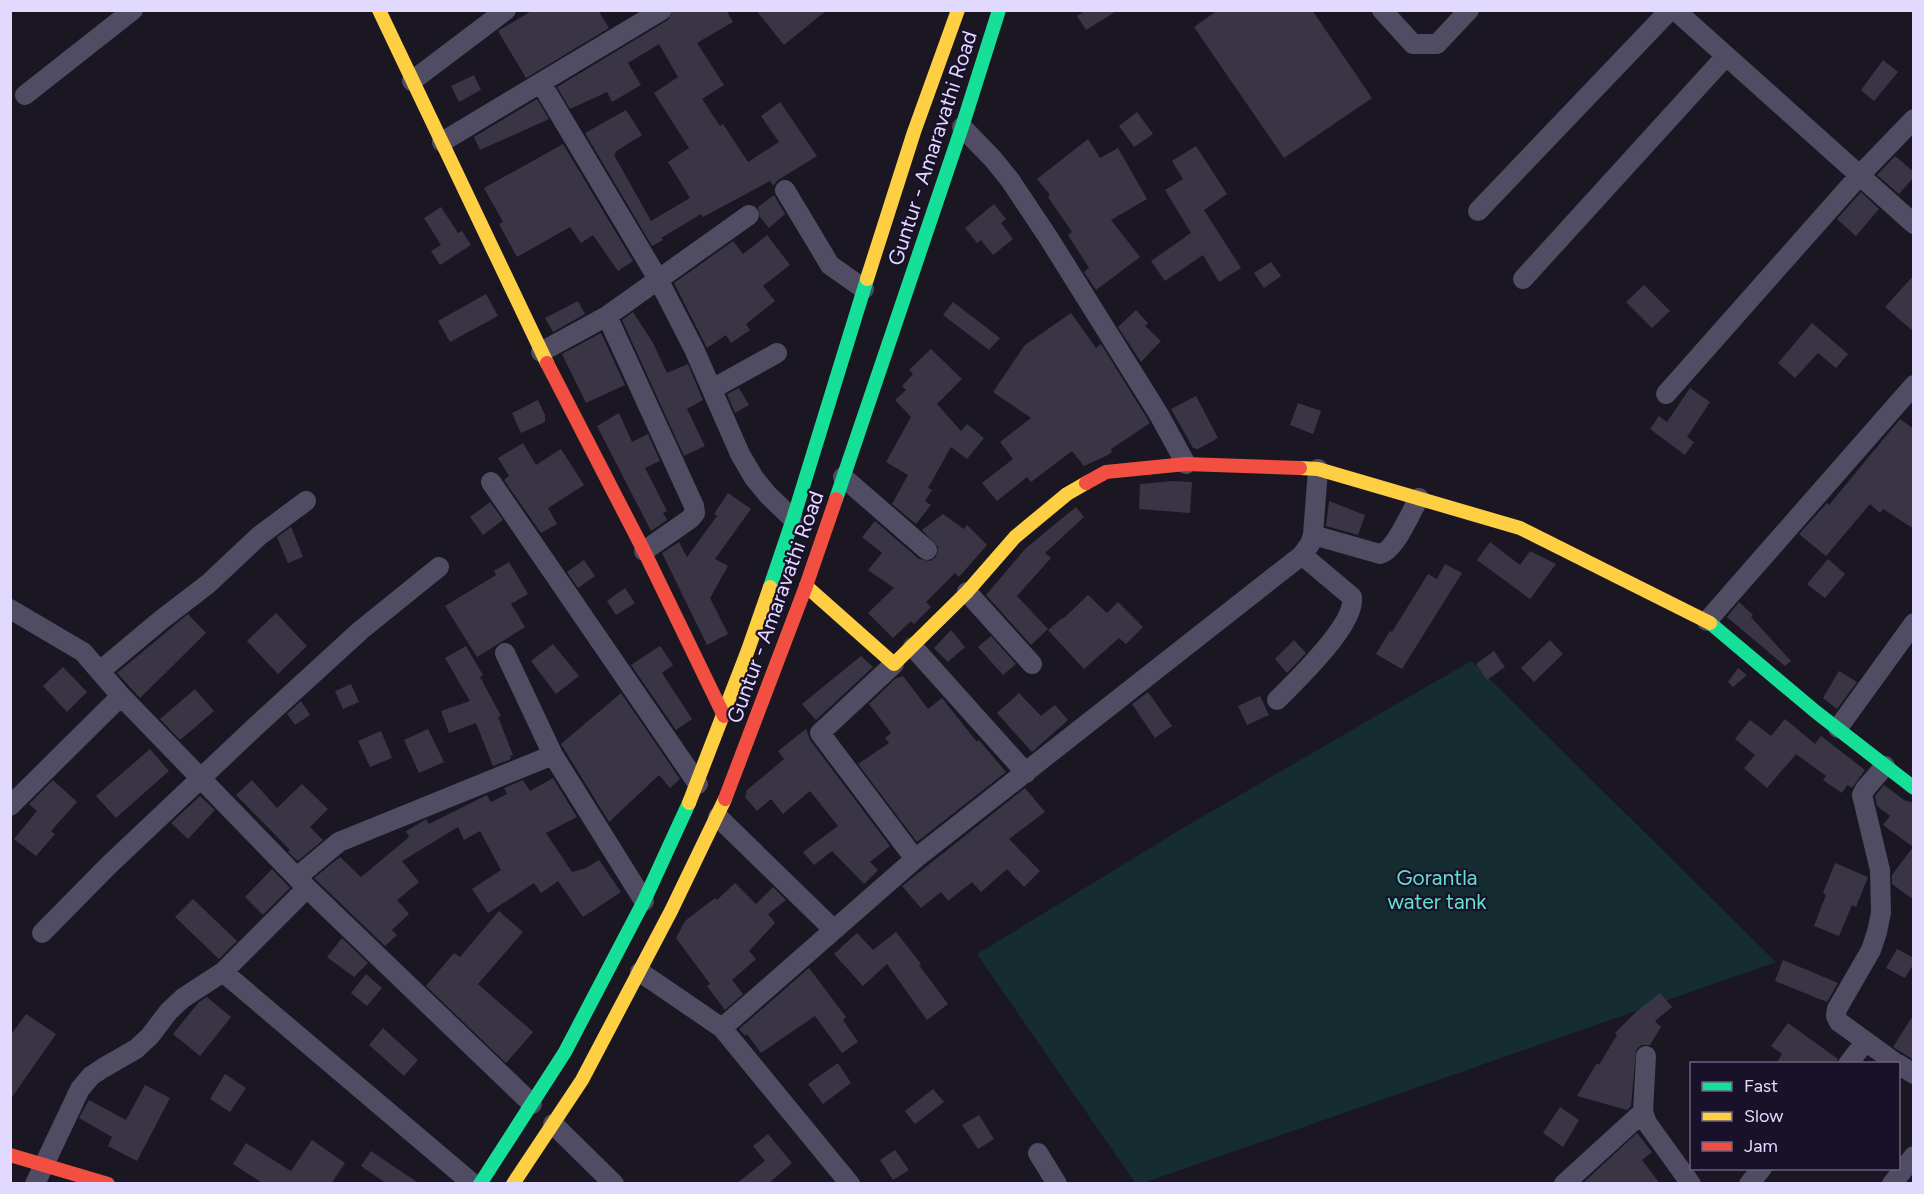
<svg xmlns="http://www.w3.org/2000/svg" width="1924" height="1194" viewBox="0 0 1924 1194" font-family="Figtree,sans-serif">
<rect width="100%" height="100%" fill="#1a1723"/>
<path fill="#152d31" d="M1471,661L1776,962L1143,1183L1136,1184L977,954L1183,828Z"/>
<path fill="#3a3545" d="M533,10H598L609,28L526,78L498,31Z
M674,10H726L733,22L697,43L724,85L702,99L720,126L723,124L748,162L779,142L761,116L780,102L817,156L778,180L773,186L770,181L703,217L701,214L661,238L663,240L652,246L585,133L626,110L642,135L615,152L616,154L614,155L651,221L690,198L668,162L689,148L654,93L678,77L659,44L628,63L641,85L612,102L607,92L570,109L557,87L668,20Z
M756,10H827L784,45Z
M1086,10H1118L1086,30L1077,16Z
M1218,10H1312L1372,98L1284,158L1194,27Z
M1883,60L1898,72L1874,101L1861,90Z
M474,75L481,90L459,102L451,86Z
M537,99L549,119L480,150L474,137Z
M1137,112L1153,134L1134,147L1119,126Z
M1088,139L1100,158L1118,148L1147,199L1111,220L1140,257L1096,290L1084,272L1089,268L1068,235L1072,232L1048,197L1050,195L1037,179Z
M563,144L633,261L618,271L593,235L581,243L570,227L517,257L499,224L503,222L484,188Z
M1196,146L1227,194L1204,210L1241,268L1219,282L1203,255L1165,281L1151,261L1191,233L1165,190L1183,179L1172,161Z
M1895,156L1914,172V177L1899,194L1877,175Z
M1861,192L1879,209L1856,236L1837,219Z
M774,195L785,214L769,228L760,217L758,207Z
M994,204L1006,219L1001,223L1013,239L993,255L981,240L977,243L965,228Z
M441,207L458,233L462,231L471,245L440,265L431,251L441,245L424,218Z
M767,235L790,265L763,286L775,301L746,324L750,330L731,343L726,335L707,348L674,283L733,241L743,254Z
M1271,262L1281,276L1264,288L1254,273Z
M1914,275V332L1885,307Z
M1644,285L1670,311L1652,328L1626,302Z
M486,294L498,316L450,342L438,321Z
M578,301L585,314L553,332L545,318Z
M953,302L1000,338L989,350L943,315Z
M1136,310L1148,323L1145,326L1161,341L1141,362L1118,327Z
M633,312L653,343L667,373L688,364L703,400L687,409L705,446L684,456L622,320Z
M1071,313L1096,348L1101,344L1150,423L1111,449L1112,452L1106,456L1084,466L1072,451L1031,482L1027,477L997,501L982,483L1013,459L1000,442L1031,418L993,392L1025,345Z
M1812,323L1848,354L1836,368L1818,353L1795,378L1778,363Z
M601,333L625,385L586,403L562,354Z
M931,349L962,379L937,404L961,431L967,424L984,438L967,459L951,447L928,488L932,490L925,501L931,505L916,524L892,504L908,475L886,462L911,417L895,400L906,390L902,386L913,374L909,370Z
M739,388L749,405L735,413L727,394Z
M1690,388L1710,402L1687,437L1694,442L1685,455L1650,429L1659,416L1667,422Z
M1196,396L1218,438L1198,449L1193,448L1171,409Z
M538,400L545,415V422L521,433L512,413Z
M1298,403L1321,411L1313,434L1290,425Z
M619,413L632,442L648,434L660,461L645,468L667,511L663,513L667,520L651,531L597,426Z
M1900,419L1914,429V529L1883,509L1880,513L1870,504L1826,556L1799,534L1827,503L1829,505Z
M523,443L536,465L561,449L584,485L548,508L557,524L541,533L504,480L509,476L498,458Z
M1173,481L1192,482L1190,513L1139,509L1140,484Z
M728,493L751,509L715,559L728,566L710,598L728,634L707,645L662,553L679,542L687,557L717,516L714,514Z
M1329,501L1365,515L1358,535L1326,526Z
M490,502L503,520L483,535L470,517Z
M1076,507L1084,517L1045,553L1051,558L1017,596L1048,629L1031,645L986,595L1026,548Z
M943,514L964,529L967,525L987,545L959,577L955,573L926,602L931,607L914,624L911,621L893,638L868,613L894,588L868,570L882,553L862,537L875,521L919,559L930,561L936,557L938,547L922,530Z
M291,527L303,557L288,563L277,537Z
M1490,542L1520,565L1530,551L1556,564L1530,599L1477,560Z
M1828,559L1845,574L1825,598L1807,584Z
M584,560L595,576L578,588L567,572Z
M509,562L528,594L511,604L525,627L477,657L445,606L496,575L494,571Z
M1445,564L1462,573L1402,669L1376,654L1390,631L1392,632L1428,574L1437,579Z
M625,588L635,603L616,615L607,601Z
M1088,595L1107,613L1118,602L1143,627L1126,644L1119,638L1084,669L1048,630L1062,618L1063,619Z
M1739,602L1753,615L1751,617L1791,661L1785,666L1727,617Z
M276,613L307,646L278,674L247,641Z
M188,614L206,633L140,698L117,673Z
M951,630L965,647L948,662L934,648Z
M991,636L1016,664L1003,675L978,647Z
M1294,640L1306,653L1287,673L1275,659Z
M1550,640L1563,654L1534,682L1521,668Z
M553,644L579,676L556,694L531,661Z
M466,646L483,675L480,677L501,716L498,717L513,755L510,756L511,759L493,766L476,723L449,733L441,711L470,701L445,658Z
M660,646L673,665L662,673L692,719L676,730L631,665Z
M1494,651L1505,667L1487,680L1476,664Z
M861,656L873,667L816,720L802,704Z
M63,667L87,692L67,712L43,686Z
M1738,668L1747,675L1733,687L1728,682Z
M1839,671L1857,682L1837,709L1823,698Z
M903,676L928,709L942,698L977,742L979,740L1006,772L917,842L858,764L889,743L885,738L891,733L869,704L895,679Z
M351,684L359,702L343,709L335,691Z
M195,689L214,711L180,740L160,719Z
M1148,692L1172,726L1155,738L1132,704Z
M621,693L680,779L670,788L659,775L609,822L561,744Z
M1019,693L1041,716L1055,705L1068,720L1032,752L997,713Z
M1260,696L1269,715L1247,725L1238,706Z
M301,701L310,715L295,725L287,714Z
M1785,719L1815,744L1821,736L1865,770L1852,788L1847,785L1842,793L1823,780L1826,776L1796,754L1767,788L1744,768L1755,755L1735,739L1750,720L1771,736Z
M428,729L444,762L419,773L404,740Z
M806,729L810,740L890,846L870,862L878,870L864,884L832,851L814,865L803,852L838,826L810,791L783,814L771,799L757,811L745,797L747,790L784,759L778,751Z
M381,731L392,758L370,767L358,741Z
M150,749L169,771L116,818L96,796Z
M553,778L577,817L546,833L572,872L586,868L599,860L621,892L583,917L558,881L541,893L534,883L488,913L472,889L501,870L480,831L464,840L458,827L402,861L419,882L397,900L409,914L392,930L397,935L385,946L314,878L340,857L361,877L409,837L406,831L425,820L426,819L429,824L487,795L491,802L507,794L504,788L523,780L530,791Z
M53,780L77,802L51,831L55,834L36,856L14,839L37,811L29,804Z
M252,780L277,808L302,784L328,809L310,827L323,840L298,861L288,852L290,850L236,795Z
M1884,785L1904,800L1914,803V900L1892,884V875L1913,847L1883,825L1890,816L1877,806L1875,796Z
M1025,788L1045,812L1009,839L1040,871L1024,887L1007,869L981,892L972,882L948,901L941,892L921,908L902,886Z
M200,796L215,810L188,839L171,823Z
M1835,863L1868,877L1856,907L1852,905L1839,936L1814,926L1826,895L1823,893Z
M272,869L290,888L263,915L245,897Z
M735,883L756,904L773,887L786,900L768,914L775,923L749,951L756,959L732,980L743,994L725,1010L707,986L710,984L676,938L685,921L715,898L717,900Z
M193,899L237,941L219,959L175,917Z
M499,911L523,932L478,984L533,1032L506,1063L426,986L454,953L460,957Z
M896,932L921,964L919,965L948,1004L927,1020L887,964L863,986L834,954L857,933L873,950Z
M342,938L368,963L354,977L327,957Z
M1897,949L1914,958V963L1905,978L1886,968Z
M1783,960L1838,983L1827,1002L1775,981Z
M809,968L846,1017L843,1020L858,1042L842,1053L815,1016L761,1053L747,1034L745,1036L739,1029Z
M366,974L382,988L367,1006L351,993Z
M1660,993L1672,1007L1655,1021L1661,1027L1650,1045H1641L1636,1050L1631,1106L1627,1110L1577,1096L1597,1063L1599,1065L1617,1035L1615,1033L1636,1012Z
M207,997L231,1017L200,1056L173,1034L199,1002Z
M26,1014L56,1034L10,1100V1036Z
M1914,1014V1060L1893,1047Z
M1788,1023L1838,1059L1836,1064H1776L1782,1054L1771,1046Z
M383,1028L418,1060L404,1076L369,1045Z
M838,1063L851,1083L823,1104L808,1084Z
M225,1074L246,1088L230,1112L210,1099Z
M145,1085L170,1098L137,1161L108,1146L112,1137L79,1118L89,1100L126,1120Z
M933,1089L944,1102L915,1124L905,1111Z
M1560,1107L1579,1120L1563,1147L1543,1133Z
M979,1115L994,1139L978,1149L962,1125Z
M1637,1133L1652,1152L1642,1160L1660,1184H1582Z
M768,1134L792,1163L768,1184H736L765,1161L753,1146Z
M312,1140L345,1163L331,1184H264L233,1164L246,1143L291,1171Z
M895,1150L909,1170L893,1180L880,1160Z
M371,1151L396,1168L420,1184H387L361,1166Z"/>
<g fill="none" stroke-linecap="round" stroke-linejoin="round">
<path stroke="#504c64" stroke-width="20" d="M1382,10L1413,44H1437L1469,10
M1675,10L1914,224
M412,81L506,10
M541,83L658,279L694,349L740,454L754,478L768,495L793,519
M25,95L133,10
M962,127L993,159L1010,180L1048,237L1158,413L1186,464
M442,142L662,10
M785,190L830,265L864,289
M1478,211L1670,10
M1523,279L1726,56
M607,316L694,506L695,513L690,519L644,551
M541,352L607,316L749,215
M712,389L777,353
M1666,394L1859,176L1914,119
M843,477L927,550
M491,482L698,784
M1313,535L1380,554C1395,551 1411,512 1419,498
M967,592L1032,664
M10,609L83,652L121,696L307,888L532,1104
M1707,621L1914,385
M913,647L1026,773
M505,653L553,755L644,901
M894,664L820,733L915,859
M100,671L161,620L208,584L259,536L306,501
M1277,700C1297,680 1356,624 1352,597L1302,555
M1838,728L1914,623
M1885,766L1865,789L1862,795L1880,870L1881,913L1877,932L1871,950L1837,1009L1836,1016L1839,1022L1897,1064
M10,806L121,696
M718,817L834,930
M297,877L339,842L553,755
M42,933L108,866L256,726L361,630L439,567
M223,972L473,1184
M640,972L722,1028L850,1184
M722,1028L915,859L1302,555L1310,544L1313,535L1318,469
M1646,1056L1643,1112L1647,1123L1691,1184
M1848,1064L1865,1042
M1898,1064L1914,1074
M553,1124L614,1184
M1038,1153L1057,1184
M35,1184L80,1089L91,1076L103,1068L136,1049L150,1036L169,1011L183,998L223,972L307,888
M1564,1184L1643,1112
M1749,1184L1762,1168
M1892,1184L1914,1156"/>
<path stroke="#16e098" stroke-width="14" d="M836,499L962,127L999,10
M770,587L793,519L867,279
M1710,623L1816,712L1914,788
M480,1184L565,1052L644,901L689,803"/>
<path stroke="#ffcf43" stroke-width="14" d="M379,10L547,363
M867,279L914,132L958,10
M1300,468L1318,469L1520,528L1710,623
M806,586L894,664L967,592L1015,537L1067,494L1086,483
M689,803L748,650L770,587
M513,1184L582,1080L671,911L725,799"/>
<path stroke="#f24e42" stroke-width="14" d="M547,363L644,551L724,716
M1086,483L1106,472L1186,464L1300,468
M725,799L806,586L836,499
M10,1155L108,1184"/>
</g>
<g text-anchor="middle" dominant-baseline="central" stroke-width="4.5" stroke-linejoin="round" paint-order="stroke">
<g font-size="21" fill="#e2d9ff" stroke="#181129">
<text transform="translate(932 148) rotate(-72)">Guntur - Amaravathi Road</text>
<text transform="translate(775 607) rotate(-70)">Guntur - Amaravathi Road</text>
</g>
<g font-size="21" fill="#64e0ce" stroke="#181129">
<text x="1437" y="877">Gorantla<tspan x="1437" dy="24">water tank</tspan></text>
</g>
</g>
<rect width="1924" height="1194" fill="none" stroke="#e2d9ff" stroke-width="24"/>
<rect x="1690" y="1062" width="210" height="108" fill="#181129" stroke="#69617f" stroke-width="1.5"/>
<rect x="1702" y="1082" width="30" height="9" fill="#16e098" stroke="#69617f" stroke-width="1.5"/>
<text x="1744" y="1092" font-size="18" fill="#e2d9ff">Fast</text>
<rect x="1702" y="1112" width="30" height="9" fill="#ffcf43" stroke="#69617f" stroke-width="1.5"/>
<text x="1744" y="1122" font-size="18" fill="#e2d9ff">Slow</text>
<rect x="1702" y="1142" width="30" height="9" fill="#f24e42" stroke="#69617f" stroke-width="1.5"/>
<text x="1744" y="1152" font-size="18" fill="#e2d9ff">Jam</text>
</svg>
